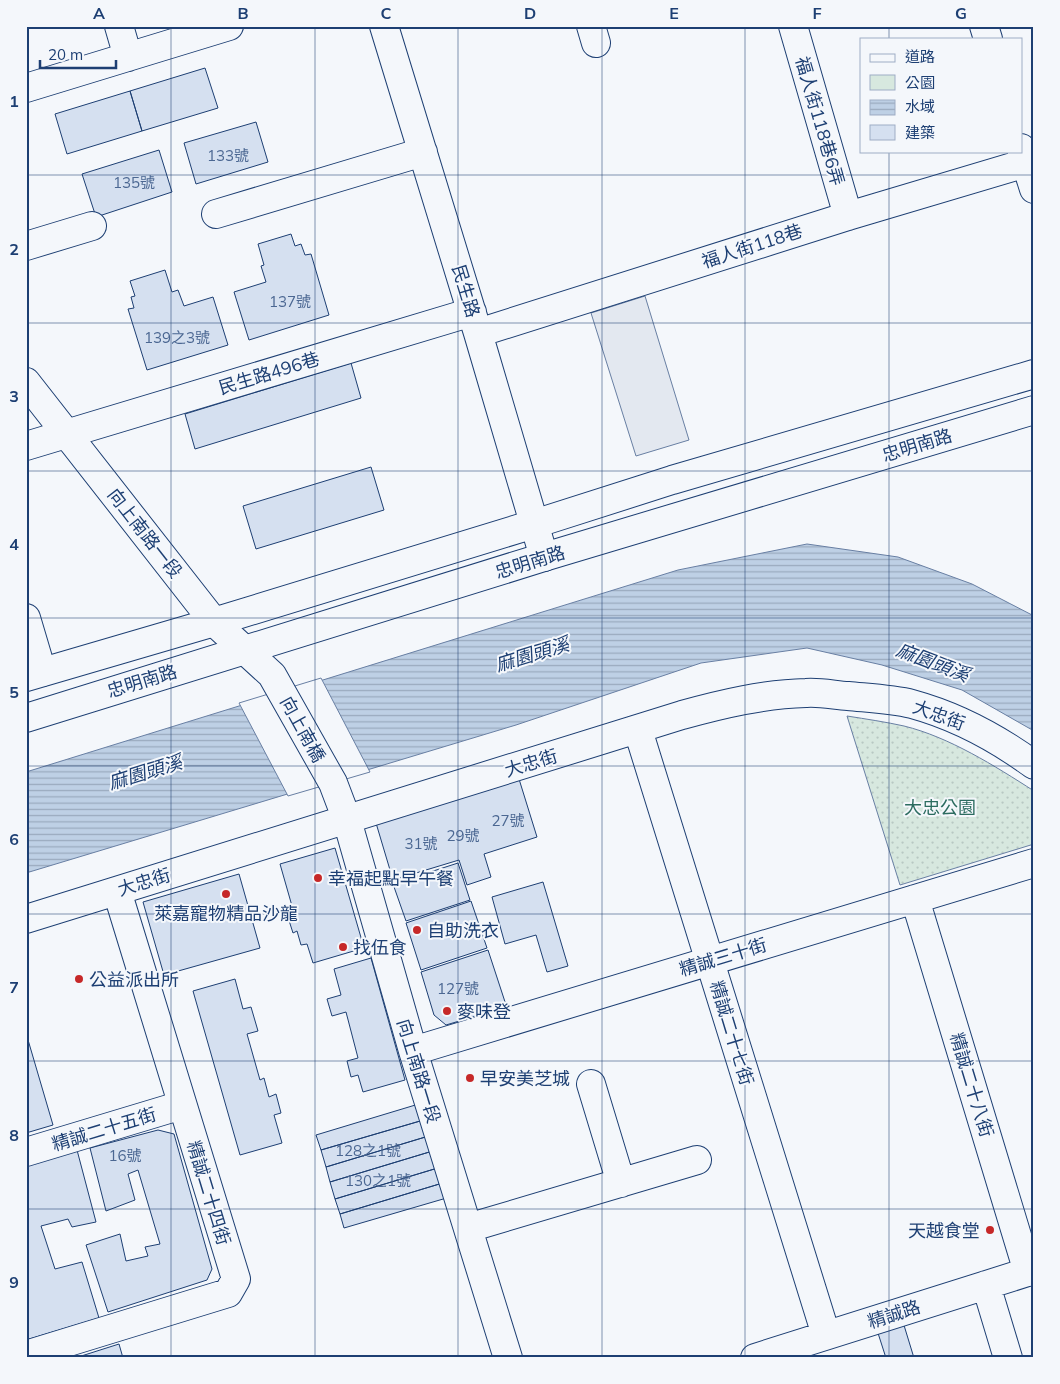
<svg xmlns="http://www.w3.org/2000/svg" width="1060" height="1384" viewBox="0 0 1060 1384" font-family="Mulish,'Noto Sans TC',sans-serif">
<defs>
<pattern id="green-dots" width="8" height="8" patternUnits="userSpaceOnUse" patternTransform="scale(1.25)"><rect width="8" height="8" fill="#d7e8df"/><path d="M2 2h.1M6 6h.1" fill="none" stroke="#b8c8c3" stroke-width="1.8" stroke-linecap="round"/></pattern>
<pattern id="water-rules" width="6" height="5" patternUnits="userSpaceOnUse" patternTransform="scale(1.25)"><rect width="6" height="5" fill="#bed0e5"/><path d="M0 2.5h6" fill="none" stroke="#9aaabe"/></pattern>
</defs>
<rect width="100%" height="100%" fill="#f4f7fb"/>
<path fill="url(#green-dots)" stroke="#687fa3" d="M847,716C866,719 886,722 904,726C949,737 995,766 1034,791V844L900,885Z"/>
<path fill="#e3e8f0" stroke="#687fa3" d="M645,296L689,440L636,456L591,313Z"/>
<path fill="url(#water-rules)" stroke="#687fa3" d="M807,544L898,557L972,584L1034,616V731L962,690L882,665L807,648L701,663L516,725L26,873V772L678,570Z"/>
<path fill="#f4f7fb" stroke="#687fa3" d="M321,678L370,772L288,796L239,703Z"/>
<path fill="#d5e0f0" stroke="#1d3f73" d="M205,68L218,108L142,131L130,91Z
M130,91L142,131L67,154L55,114Z
M256,122L268,162L196,184L184,143Z
M159,150L172,192L96,217L82,174Z
M291,234L295,246L301,244L305,255L311,254L329,315L249,340L234,292L266,282L261,266L264,265L258,244Z
M165,270L172,292L178,290L184,306L213,297L228,345L147,370L128,309L134,308L131,297L135,296L130,281Z
M351,363L361,398L195,449L185,414Z
M371,467L384,510L256,549L243,506Z
M519,779L537,837L484,854L491,877L467,885L459,860L393,880L376,823Z
M335,848L362,941L355,943L357,950L313,963L307,944L301,945L297,931L293,933L285,908L292,906L280,864Z
M458,863L470,900L406,921L393,884Z
M239,874L260,948L164,975L143,902Z
M543,882L568,966L547,972L536,935L505,944L492,897Z
M471,901L487,948L421,970L406,923Z
M488,950L508,1011L478,1021L476,1016L446,1025L434,1015L421,972Z
M371,958L405,1080L363,1092L358,1075L351,1077L347,1061L358,1058L346,1012L332,1016L327,999L341,995L334,969Z
M235,979L243,1009L251,1007L258,1031L247,1034L260,1080L264,1078L269,1097L276,1094L281,1113L274,1115L282,1143L240,1155L193,991Z
M26,1033L53,1125L26,1133Z
M422,1103L427,1119L321,1150L316,1135Z
M427,1119L432,1135L326,1167L321,1150Z
M158,1130L174,1134L212,1269L207,1280L108,1312L86,1245L120,1234L126,1261L148,1256L145,1247L160,1244L138,1170L128,1174L135,1200L106,1211L90,1148Z
M432,1135L436,1150L330,1182L326,1167Z
M77,1150L96,1222L72,1227L68,1219L41,1226L55,1269L82,1262L99,1318L26,1340V1166Z
M436,1150L441,1167L335,1199L330,1182Z
M441,1167L446,1182L340,1214L335,1199Z
M446,1182L450,1197L344,1228L340,1214Z
M903,1322L914,1358H886L877,1330Z
M119,1344L123,1358H75Z"/>
<g fill="none" stroke-linecap="round" stroke-linejoin="round">
<defs>
<path id="minor" d="M119,26L128,57
M384,26L478,333L544,557
M591,26L596,43
M793,26L848,216
M984,26L988,39
M26,88L229,26
M1021,148L1034,189
M216,214L423,152
M26,246L92,226
M478,333L848,216L1026,163
M26,382L214,622L272,675L333,783L347,820L413,1051L508,1358
M26,446L472,312
M26,618L42,672
M638,730L826,1335
M915,899L1028,1272
M26,919L682,715C722,704 764,694 806,693C820,692 834,695 848,696C868,698 892,699 912,704C956,716 997,738 1034,765
M413,1051L1034,863
M591,1084L621,1183
M26,1152L182,1105
M468,1228L697,1160
M986,1285L1008,1358
M26,1355L228,1293L236,1279L117,891
M755,1358L1034,1270"/>
<path id="major" d="M26,677L214,622L534,524L672,480L1034,374
M26,718L544,557L1034,410"/>
</defs>
<use href="#minor" stroke="#1d3f73" stroke-width="30"/>
<use href="#major" stroke="#1d3f73" stroke-width="30"/>
<use href="#minor" stroke="#f4f7fb" stroke-width="28"/>
<use href="#major" stroke="#f4f7fb" stroke-width="28"/>
</g>
<path fill="none" stroke="#1d3f73" stroke-width="1" stroke-opacity="0.55" d="M171,26V1358M315,26V1358M458,26V1358M602,26V1358M745,26V1358M889,26V39M889,151V1358M26,175H1034M26,323H1034M26,471H1034M26,618H1034M26,766H1034M26,914H1034M26,1061H1034M26,1209H1034"/>
<g fill="#c62828" stroke="#f4f7fb" stroke-width="2">
<circle cx="318" cy="878" r="5"/>
<circle cx="226" cy="894" r="5"/>
<circle cx="417" cy="930" r="5"/>
<circle cx="343" cy="947" r="5"/>
<circle cx="79" cy="979" r="5"/>
<circle cx="447" cy="1011" r="5"/>
<circle cx="470" cy="1078" r="5"/>
<circle cx="990" cy="1230" r="5"/>
</g>
<g text-anchor="middle" dominant-baseline="central" stroke-width="4" stroke-linejoin="round" paint-order="stroke">
<g font-size="15" fill="#4b6792">
<text x="228" y="155">133號</text>
<text x="134" y="182">135號</text>
<text x="290" y="301">137號</text>
<text x="177" y="337">139之3號</text>
<text x="508" y="820">27號</text>
<text x="463" y="835">29號</text>
<text x="421" y="843">31號</text>
<text x="458" y="988">127號</text>
<text x="368" y="1150">128之1號</text>
<text x="125" y="1155">16號</text>
<text x="378" y="1180">130之1號</text>
</g>
<g font-size="18" fill="#1d3f73" stroke="#f4f7fb">
<text transform="translate(820 121) rotate(74)">福人街118巷6弄</text>
<text transform="translate(752 246) rotate(-18)">福人街118巷</text>
<text transform="translate(466 291) rotate(73)">民生路</text>
<text transform="translate(269 373) rotate(-17)">民生路496巷</text>
<text transform="translate(917 445) rotate(-17)">忠明南路</text>
<text transform="translate(145 533) rotate(52)">向上南路一段</text>
<text transform="translate(530 562) rotate(-17)">忠明南路</text>
<text transform="translate(142 681) rotate(-17)">忠明南路</text>
<text transform="translate(939 715) rotate(20)">大忠街</text>
<text transform="translate(303 729) rotate(61)">向上南橋</text>
<text transform="translate(531 763) rotate(-17)">大忠街</text>
<text transform="translate(144 882) rotate(-17)">大忠街</text>
<text transform="translate(723 957) rotate(-17)">精誠三十街</text>
<text transform="translate(732 1033) rotate(73)">精誠二十七街</text>
<text transform="translate(419 1071) rotate(73)">向上南路一段</text>
<text transform="translate(972 1085) rotate(73)">精誠二十八街</text>
<text transform="translate(104 1129) rotate(-17)">精誠二十五街</text>
<text transform="translate(209 1193) rotate(73)">精誠二十四街</text>
<text transform="translate(894 1314) rotate(-18)">精誠路</text>
</g>
<g font-size="18" fill="#2c6c60" stroke="#f4f7fb">
<text x="940" y="807">大忠公園</text>
</g>
<g font-size="18" fill="#1d3f73" stroke="#f4f7fb" text-anchor="start">
<text x="328" y="878">幸福起點早午餐</text>
<text x="226" y="913" text-anchor="middle">萊嘉寵物精品沙龍</text>
<text x="427" y="930">自助洗衣</text>
<text x="353" y="947">找伍食</text>
<text x="89" y="979">公益派出所</text>
<text x="457" y="1011">麥味登</text>
<text x="480" y="1078">早安美芝城</text>
<text x="980" y="1230" text-anchor="end">天越食堂</text>
</g>
<g font-size="19" font-style="italic" fill="#1d3f73" stroke="#f4f7fb">
<text transform="translate(532 654) rotate(-17)">麻園頭溪</text>
<text transform="translate(933 662) rotate(21)">麻園頭溪</text>
<text transform="translate(145 772) rotate(-17)">麻園頭溪</text>
</g>
</g>
<rect width="1060" height="1384" fill="none" stroke="#f4f7fb" stroke-width="55"/>
<rect x="860" y="38" width="162" height="115" fill="#f4f7fb" stroke="#9eadc5"/>
<rect x="870" y="54" width="25" height="8" fill="#f4f7fb" stroke="#9eadc5"/>
<text x="905" y="62" font-size="15" fill="#1d3f73">道路</text>
<rect x="870" y="75" width="25" height="15" fill="#d7e8df" stroke="#9eadc5"/>
<text x="905" y="88" font-size="15" fill="#1d3f73">公園</text>
<rect x="870" y="100" width="25" height="15" fill="url(#water-rules)" stroke="#9eadc5"/>
<text x="905" y="112" font-size="15" fill="#1d3f73">水域</text>
<rect x="870" y="125" width="25" height="15" fill="#d5e0f0" stroke="#9eadc5"/>
<text x="905" y="138" font-size="15" fill="#1d3f73">建築</text>
<path d="M40 60v8h76v-8" fill="none" stroke="#1d3f73" stroke-width="2.5"/>
<text x="48" y="60" font-size="15" fill="#1d3f73" stroke="#f4f7fb" stroke-width="4" paint-order="stroke">20 m</text>
<rect x="28" y="28" width="1004" height="1328" fill="none" stroke="#1d3f73" stroke-width="2"/>
<g font-size="16" text-anchor="middle" font-weight="bold" fill="#1d3f73">
<text x="99" y="19">A</text>
<text x="243" y="19">B</text>
<text x="386" y="19">C</text>
<text x="530" y="19">D</text>
<text x="674" y="19">E</text>
<text x="817" y="19">F</text>
<text x="961" y="19">G</text>
<text x="14" y="107">1</text>
<text x="14" y="255">2</text>
<text x="14" y="402">3</text>
<text x="14" y="550">4</text>
<text x="14" y="698">5</text>
<text x="14" y="845">6</text>
<text x="14" y="993">7</text>
<text x="14" y="1141">8</text>
<text x="14" y="1288">9</text>
</g>
</svg>
